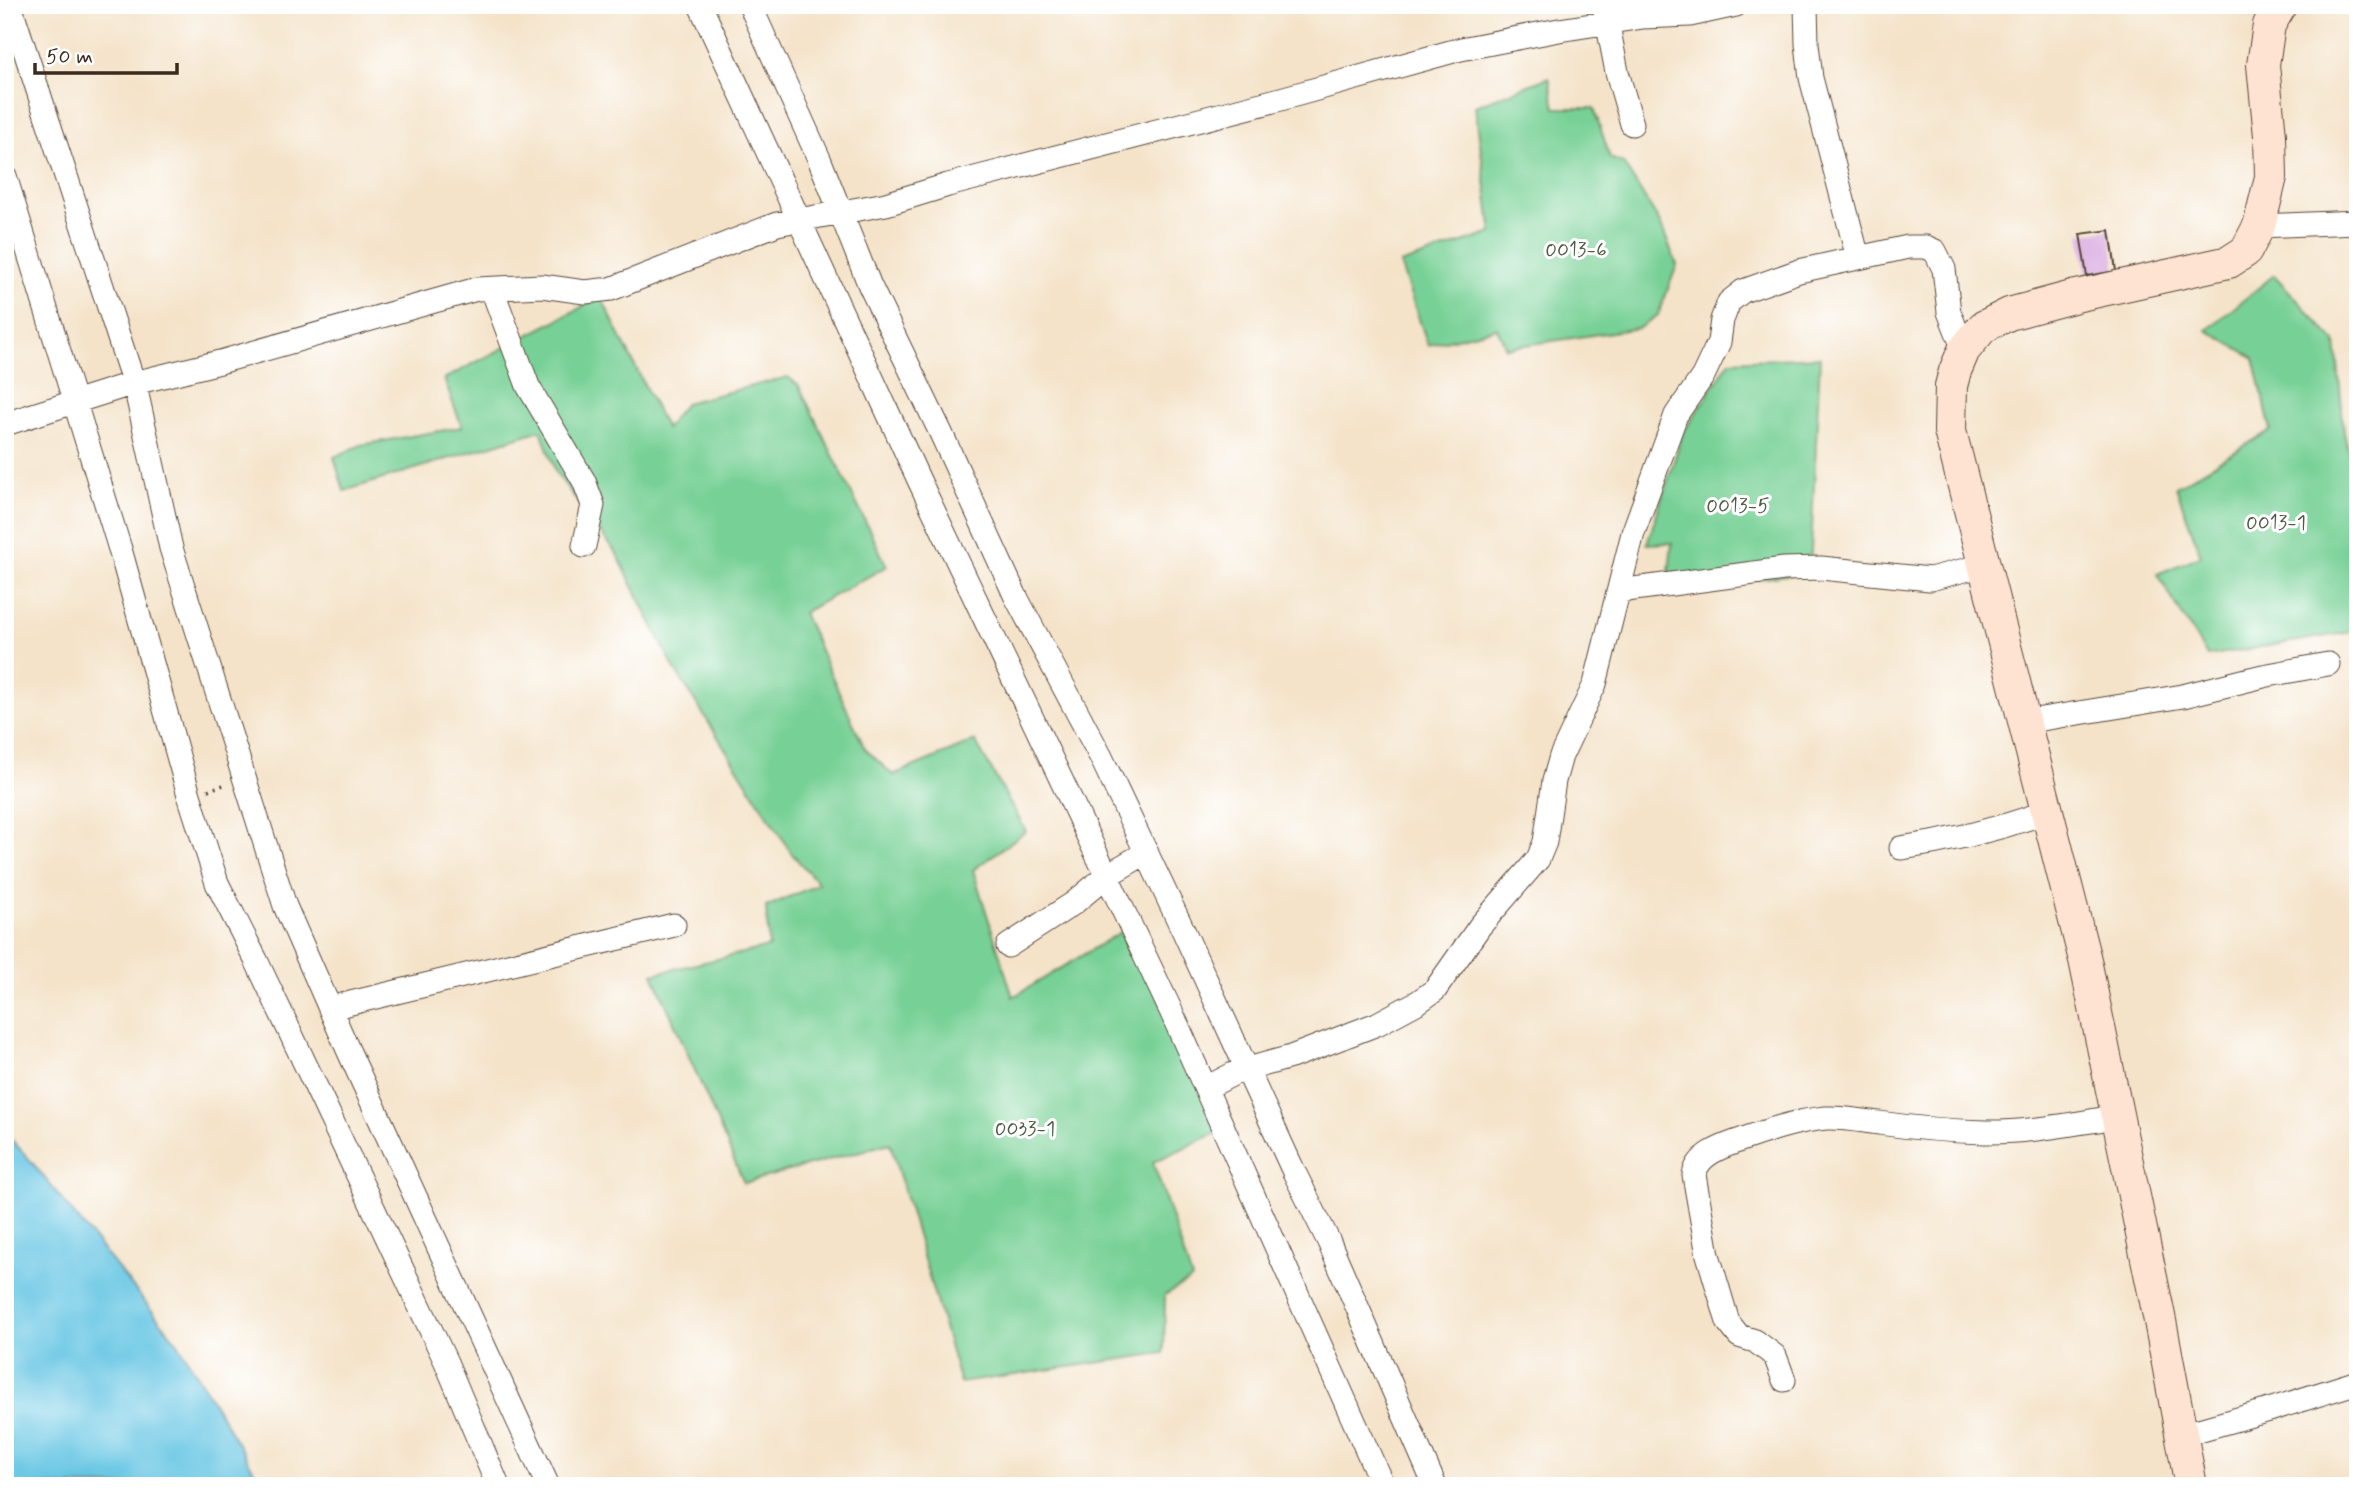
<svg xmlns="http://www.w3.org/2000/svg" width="2363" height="1491" viewBox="0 0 2363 1491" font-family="Mynerve,sans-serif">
<rect width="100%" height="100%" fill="#fff"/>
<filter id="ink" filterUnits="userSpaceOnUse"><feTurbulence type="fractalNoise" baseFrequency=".0143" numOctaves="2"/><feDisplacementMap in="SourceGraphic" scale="14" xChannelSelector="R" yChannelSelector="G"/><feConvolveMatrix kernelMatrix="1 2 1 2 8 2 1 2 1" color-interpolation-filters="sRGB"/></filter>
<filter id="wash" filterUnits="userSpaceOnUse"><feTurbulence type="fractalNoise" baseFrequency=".00686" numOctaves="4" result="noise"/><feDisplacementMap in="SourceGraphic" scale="28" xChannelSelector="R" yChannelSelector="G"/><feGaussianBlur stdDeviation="1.57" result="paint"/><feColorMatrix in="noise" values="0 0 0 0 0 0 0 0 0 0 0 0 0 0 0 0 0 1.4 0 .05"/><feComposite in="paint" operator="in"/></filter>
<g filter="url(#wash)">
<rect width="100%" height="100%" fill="#f4e3c9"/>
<path fill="#77d095" stroke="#597d5a" stroke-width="2" d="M1549,77L1555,108H1594L1610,158L1623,163L1660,223L1677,265L1658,315L1639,328L1506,348L1497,328L1428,345L1400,264L1492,233L1475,106Z
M2274,275L2336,342L2344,433L2358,485V631L2207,656L2157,574L2201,556L2176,487L2271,430L2254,358L2207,330Z
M601,297L666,429L685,403L788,377L799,386L887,566L803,613L865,749L893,775L975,741L1026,831L973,870L1013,997L1126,929L1223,1130L1153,1162L1192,1279L1165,1295L1164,1353L960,1383L890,1143L744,1183L653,974L769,947L766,907L819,884L792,854L674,668L617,554L556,473L541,430L344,491L334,457L361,445L462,427L444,379Z
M1820,357L1810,572L1667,591L1672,543L1647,544L1683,433L1730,361Z"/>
<path fill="#65c5e3" stroke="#507880" stroke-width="2" d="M5,1133L30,1160L178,1343L263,1486H5Z"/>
<g id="blocks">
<path fill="#d9abdf" d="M2110,230L2116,271L2087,276L2080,234Z"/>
</g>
</g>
<g filter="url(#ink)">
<use href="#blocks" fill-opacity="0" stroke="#574638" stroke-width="2"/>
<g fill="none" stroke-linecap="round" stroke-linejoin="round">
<defs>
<path id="street" d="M10,5L136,390L171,548L285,906L349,1052L548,1486
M700,5L918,478L1171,1011L1383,1486
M750,5L820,161L870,286L940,431L1015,595L1101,757L1184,932L1294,1172L1329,1242L1435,1486
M1604,5L1617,72L1632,124
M1806,5L1807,44L1811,78L1858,258
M5,176L120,549L189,795L217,883L256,960L446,1362L498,1486
M2259,226L2358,222
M492,289L528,386L584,481L593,505L584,546
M5,424L134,383L220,362L477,289L542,286L585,292L611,289L777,224L886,204L948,185L1277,100L1461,49L1559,30L1643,17L1690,15L1736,5
M1619,591L1784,569L1821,568L1930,579L1984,565
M2024,722L2183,696L2263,676L2328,664
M1901,848C1951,841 1999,829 2047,812
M1008,946L1074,903L1106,876L1147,852
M330,1008L674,925
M1206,1088L1237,1072L1291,1057L1377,1024L1418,1002L1435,990L1480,926L1538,859L1545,842L1554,781L1561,756L1595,684L1633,533L1676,415L1703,376L1719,342L1722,320L1729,302L1743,291L1799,271L1908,247H1926L1935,251L1944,269L1949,312L1964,350
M1784,1380L1775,1356L1755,1341L1739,1336L1728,1322L1708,1255L1694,1175C1698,1155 1721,1147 1738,1141C1766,1131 1795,1121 1826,1118C1844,1117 1861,1121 1879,1123C1913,1128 1950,1131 1985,1132C2029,1133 2074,1123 2118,1117
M2181,1435L2266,1411L2358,1382"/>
<path id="secondary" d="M2191,1486L2160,1321L2085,960L1950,431L1951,386L1955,371L1964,350L1983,327L2009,314L2076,296L2229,262L2246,251L2259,226L2271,177L2270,136L2263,65L2269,25L2281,5"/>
</defs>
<use href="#street" stroke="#574638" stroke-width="25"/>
<use href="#secondary" stroke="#574638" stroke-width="34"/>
<path stroke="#574638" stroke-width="3.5" stroke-dasharray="2 5" stroke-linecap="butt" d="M208,790L227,784"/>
<use href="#street" stroke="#fff" stroke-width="23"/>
<use href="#secondary" stroke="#fee3d2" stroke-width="32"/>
</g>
</g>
<g text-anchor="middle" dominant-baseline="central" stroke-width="6" stroke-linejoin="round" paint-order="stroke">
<g font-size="21" fill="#4d5c42" stroke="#fff">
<text x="1576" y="250">0013-6</text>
<text x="1738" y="506">0013-5</text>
<text x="2276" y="523">0013-1</text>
<text x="1025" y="1129">0033-1</text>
</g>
</g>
<rect width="2363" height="1491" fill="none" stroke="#fff" stroke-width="28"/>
<path d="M35 63v10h142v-10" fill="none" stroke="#3b2a1e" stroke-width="3.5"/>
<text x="46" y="63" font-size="21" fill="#3b2a1e" stroke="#ffffff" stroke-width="5" paint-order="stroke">50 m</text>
</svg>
